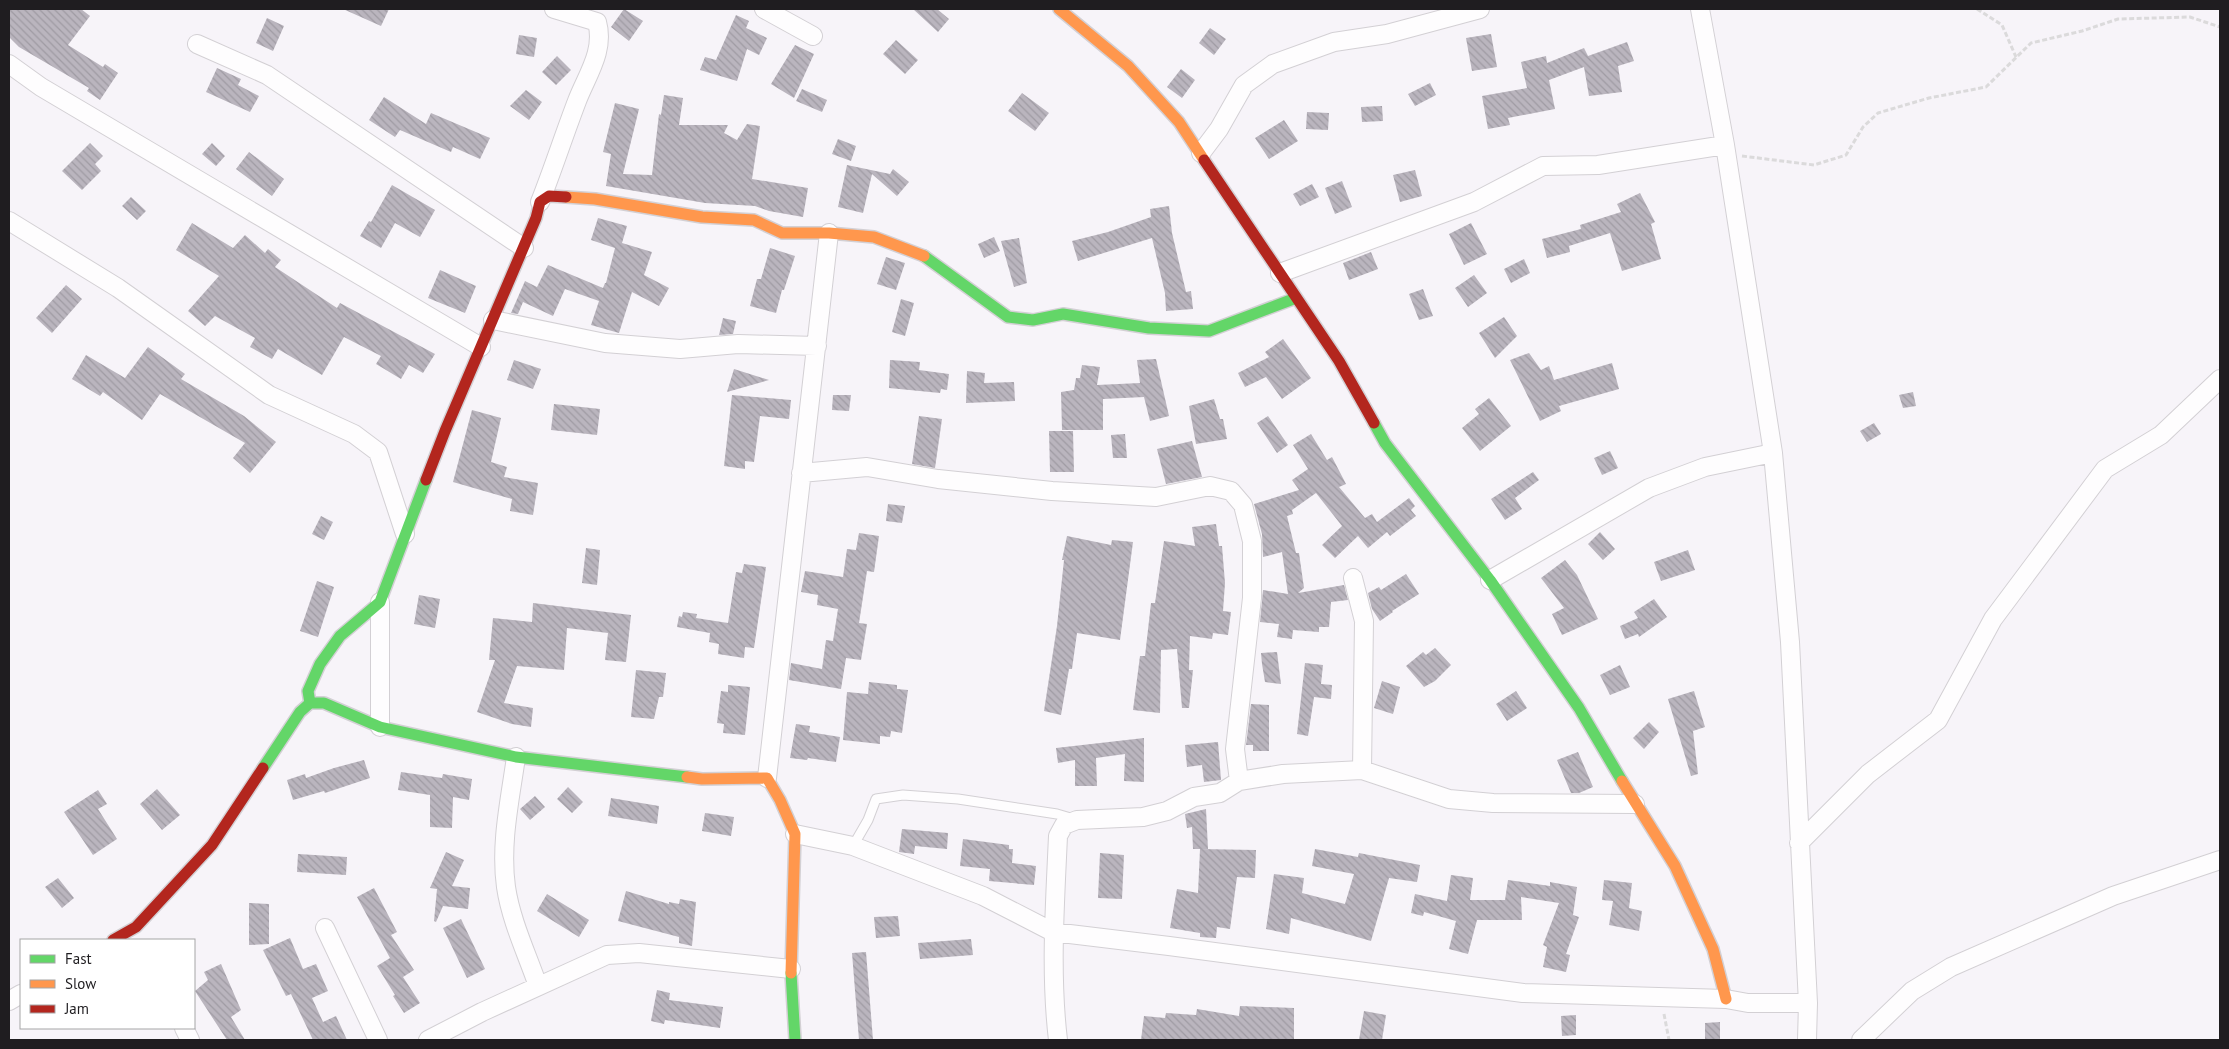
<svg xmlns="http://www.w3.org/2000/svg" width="2229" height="1049" viewBox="0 0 2229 1049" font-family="'PT Sans',sans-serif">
<defs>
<pattern id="building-back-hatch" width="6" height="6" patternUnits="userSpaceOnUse" patternTransform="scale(1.25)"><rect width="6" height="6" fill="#bab5be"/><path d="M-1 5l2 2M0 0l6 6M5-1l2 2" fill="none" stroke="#9f9ba3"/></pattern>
</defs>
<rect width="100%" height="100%" fill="#f7f4f9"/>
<path fill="url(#building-back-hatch)" d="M9,9H81L90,16L68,45L103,67L105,64L118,73L100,100L87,91L89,88L19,47L9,37Z
M343,9H389L381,26Z
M624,9L643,21L629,41L611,27Z
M913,9H937L949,19L938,32Z
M736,15L749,21L746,28L767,38L759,55L747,49L737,81L700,70L705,57L716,60Z
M267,18L284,26L273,51L256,43Z
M1210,28L1226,39L1214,55L1199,43Z
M1491,34L1497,67L1472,71L1466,38Z
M519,35L537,38L534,57L516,54Z
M896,40L918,60L905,74L883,54Z
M1627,42L1634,61L1618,66L1622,92L1589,96L1584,67L1549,80L1555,109L1508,118L1510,125L1488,129L1482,96L1527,88L1521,62L1546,56L1547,63L1584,48L1588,56Z
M795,45L814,54L794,98L771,84Z
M557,56L571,70L556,85L542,72Z
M217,68L241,79L238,85L259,96L250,112L206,92Z
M1181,69L1195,80L1182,98L1167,87Z
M1430,83L1436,95L1415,106L1408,94Z
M802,89L827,100L822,112L796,101Z
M526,90L542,102L529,120L510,106Z
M1022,93L1049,113L1035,131L1008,111Z
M664,95L683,98L679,125H728L724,133L737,140L747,124L760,126L752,179L808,188L803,217L769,211L755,206L705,203L606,186L611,154L603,152L615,103L639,109L623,174L652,175L659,114L661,115Z
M384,97L426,124L431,113L490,138L480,159L453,147L451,152L400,130L395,137L369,120Z
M1382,106L1383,121L1362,122L1361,107Z
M1307,112L1329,113L1328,130L1306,129Z
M1284,120L1298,141L1269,159L1255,138Z
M838,139L856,146L851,161L832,154Z
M90,143L103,156L95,164L101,171L82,190L62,171Z
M212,143L225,156L216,166L202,154Z
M249,152L284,179L272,196L236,169Z
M847,165L890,174L893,169L909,182L897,196L872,174L863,213L838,207Z
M1415,170L1422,196L1400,202L1393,175Z
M1342,181L1352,207L1335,214L1325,188Z
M1312,184L1319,197L1300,206L1293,194Z
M392,185L435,210L420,237L395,223L381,248L360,236L369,221L371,222Z
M1640,193L1655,222L1651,224L1661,259L1622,271L1610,233L1569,246L1570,252L1547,258L1542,239L1581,229L1580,225L1621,212L1617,204Z
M131,197L146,211L137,220L122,206Z
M1169,206L1172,233L1186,292L1191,291L1193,309L1166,311L1165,293L1152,238L1078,261L1072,241L1108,232L1151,217L1150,209Z
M598,218L627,226L622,243L652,252L644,275L669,288L659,306L632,292L619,333L591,325L599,301L565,289L553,316L523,302L518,314L511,313L525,281L537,287L548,265L603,288L605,283H606L615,248L591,240Z
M192,223L233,248L245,235L265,253L268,249L281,260L275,267L337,308L340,303L435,354L423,373L409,365L401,379L376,364L381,356L344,337L322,375L278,349L272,359L250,347L255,338L215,316L205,326L188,311L219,276L176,250Z
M1471,223L1487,254L1464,265L1449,234Z
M994,237L1000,251L984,258L978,244Z
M1019,238L1027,283L1014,287L1001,241Z
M770,248L795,256L784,290H782L776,313L750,306L757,279H761Z
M1371,252L1378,269L1349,280L1343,263Z
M886,257L905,263L896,290L877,284Z
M1524,259L1530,273L1511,283L1504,269Z
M440,270L476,286L465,313L428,298Z
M1474,275L1487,293L1468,307L1455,288Z
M66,285L82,299L52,333L36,318Z
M1423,289L1433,316L1419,320L1409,294Z
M901,299L914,303L905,336L892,332Z
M1504,317L1517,336L1495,358L1479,333Z
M723,318L736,321L733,334L719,335Z
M1283,339L1311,378L1282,399L1266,377L1245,387L1238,373L1269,357L1265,352Z
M148,347L185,374L181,379L244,416L276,442L250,473L233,458L245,443L160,394L142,420L103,392L100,396L72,379L86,355L125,378Z
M1529,353L1541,370L1549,366L1554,380L1612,363L1619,389L1559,406L1561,411L1540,421L1510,360Z
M1156,359L1169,416L1150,421L1144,397L1103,399V430H1062L1061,392L1074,390L1076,378H1080L1082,365L1100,367L1097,385L1140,383L1137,360Z
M514,360L541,369L533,389L507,380Z
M890,360L920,362L919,370L949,374L947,390L941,389L940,393L889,388Z
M734,369L769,380L727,392Z
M967,371L985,373L984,383L1014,382L1015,401L966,403Z
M1913,392L1916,406L1903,408L1899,395Z
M732,395L791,400L789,419L760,416L754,462L745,461V469L724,466Z
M833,395H851L849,411L832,410Z
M1489,398L1511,426L1480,451L1462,428L1479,414L1475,409Z
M1214,399L1220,419H1223L1227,439L1196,444L1189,406Z
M554,404L600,409L597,435L551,430Z
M472,410L501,418L491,462L507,467L504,477L538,483L533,515L510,511L512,499L453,482Z
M919,416L942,419L935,468L912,464Z
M1268,416L1288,445L1277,453L1257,423Z
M1874,423L1881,434L1867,442L1860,431Z
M1049,431H1073L1074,472H1050Z
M1125,434L1127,458H1113L1111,435Z
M1311,434L1327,460L1332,457L1346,484L1339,487L1365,518L1372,514L1377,522L1409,498L1415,506L1411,510L1416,516L1390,536L1387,532L1368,548L1358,536L1335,558L1322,545L1342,526L1316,493L1292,510L1293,514L1287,516L1296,553H1299L1304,588L1298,593L1344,585L1348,600L1331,602L1329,627H1319V632L1293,630L1292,639L1277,637L1279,624L1260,622L1263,590L1288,594L1282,552L1263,557L1262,534L1254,504L1299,490L1292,480L1308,469L1293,445Z
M1192,441L1202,477L1166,484L1157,449Z
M1610,451L1618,468L1602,475L1594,458Z
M1533,472L1539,480L1515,498L1522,509L1505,520L1491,499Z
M888,504L905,506L902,523L886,521Z
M321,516L333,522L324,540L312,534Z
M1216,524L1219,546H1222L1225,583L1223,611L1231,612L1228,635L1213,633L1212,639L1190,636L1189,670H1193L1189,708H1182L1177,649L1161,650L1160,713L1133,710L1140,656H1145L1151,603H1155L1164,541L1195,546L1192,527Z
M1600,532L1615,549L1603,560L1588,544Z
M859,533L879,536L874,572L867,571L859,623L867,624L861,660L846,658L841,689L789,680L791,663L822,669L826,640L833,641L838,609L817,605L818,595L801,592L805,571L843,577L847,549L856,550Z
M1067,536L1111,545L1112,540L1133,542L1120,640L1077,633L1072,669H1069L1061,715L1044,711L1057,626L1064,560H1062Z
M586,548L600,550L597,585L582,583Z
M1688,550L1695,570L1661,581L1654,562Z
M1565,560L1577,575L1598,619L1562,635L1552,614L1564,608L1541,578Z
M744,564L766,567L754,648L745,647L744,658L718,654L719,644L709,642L710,633L677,627L679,616L682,617L683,612L697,614L696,618L728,623L736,572L742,573Z
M1406,574L1419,594L1392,611L1393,612L1380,621L1372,609L1368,593L1379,587L1381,590Z
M317,581L334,587L318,637L300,631Z
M419,595L440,599L435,628L414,624Z
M1654,599L1667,617L1639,637L1638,634L1625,639L1620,626L1638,618L1634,612Z
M533,603L631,615L626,662L605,660L608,633L567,628L564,670L517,666L504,703L533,708L531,727L512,724L477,712L495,660H489L493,618L532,622Z
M1435,648L1451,665L1435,681L1424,687L1406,666L1423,652L1426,655Z
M1277,652L1281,684L1265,682L1262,664L1261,653Z
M1305,663L1323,665L1321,684L1332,685L1331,699L1314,697L1308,736L1297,734Z
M1620,665L1630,687L1610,695L1600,675Z
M636,670L666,673L663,697H659L654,719L631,717Z
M1382,681L1400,687L1393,714L1374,708Z
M869,682L897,685V689L908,690L902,733L891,731L890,737L880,736V744L843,740L847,692L868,694Z
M728,685L750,687L745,735L723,733L724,724L717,723L721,691L728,692Z
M1516,691L1527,708L1507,721L1496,704Z
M1694,691L1705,727L1693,731L1698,774L1691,776L1668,699Z
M1251,704L1269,705V751H1253V745H1246Z
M1649,722L1659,732L1644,749L1633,738Z
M796,724L810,726L809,732L840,737L836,762L808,758L807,760L790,758Z
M1144,738V782L1124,781L1125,754L1096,758L1097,786H1075V760L1058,763L1056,748Z
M1218,742L1221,780L1204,782L1202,765L1187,767L1185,745Z
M1578,752L1593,787L1579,793H1571L1557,760Z
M364,760L370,778L325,793L324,791L293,800L287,780L305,774L306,778L334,768Z
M401,772L442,778L443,774L472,779L469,800L453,797L452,828L430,827V795L398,790Z
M568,787L583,802L572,813L557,799Z
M157,789L180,815L162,830L140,804Z
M98,790L107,804L98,809L117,839L93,855L64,812Z
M535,796L545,807L530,820L520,809Z
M611,798L659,806L657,824L608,816Z
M1206,809L1208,849H1193L1192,827L1187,828L1185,814Z
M705,813L734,817L731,836L702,831Z
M902,829L948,833L947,849L915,846L914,854L899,852Z
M963,839L1009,845V849H1013L1012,863L1036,866L1034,885L989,881L990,869L960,866Z
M1200,849L1256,850L1255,878L1237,877L1230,929L1217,927L1216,938L1200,937V933L1170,928L1177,889L1198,893Z
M1315,849L1358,857L1359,853L1420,865L1417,882L1389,878L1371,941L1291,918L1289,934L1266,929L1274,874L1304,878L1302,893L1345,904L1354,874L1312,866Z
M446,852L464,860L452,886L470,888L468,909L443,906L436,922L434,921L437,889L430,888Z
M1100,853L1124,855L1122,899L1098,898Z
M298,854L347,857L346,875L297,872Z
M1451,875L1473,878L1470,900H1505L1508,880L1550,886V882L1577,887L1573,915L1579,917L1566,954L1570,955L1566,972L1543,967L1547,947L1543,945L1559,903L1521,897L1522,920H1477L1468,954L1449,949L1456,921L1424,912L1423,916L1411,913L1415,894L1447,901Z
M58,878L74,898L62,908L45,887Z
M1604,880L1632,883L1629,908L1642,911L1639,931L1609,925L1613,901L1602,900Z
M374,888L397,932L391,935L414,970L403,977L420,1003L404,1013L393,996L395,995L377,966L390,958L357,897Z
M626,891L669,904V902L679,904L680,899L696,902L692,946L679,943V937L618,921Z
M547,894L589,920L579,937L537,911Z
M249,903L269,904V944L249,945Z
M898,916L900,936L876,938L874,917Z
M461,919L485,969L467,978L443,928Z
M290,938L303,969L316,964L328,991L312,998L323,1022L336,1016L347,1040H313L291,994L286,996L263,950Z
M971,939L973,955L920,959L918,943Z
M866,952L873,1040H859L852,953Z
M221,964L241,1010L231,1017L245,1040H227L195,991L208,980L204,972Z
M657,990L670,993L669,1000L723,1007L720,1028L665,1020L664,1024L651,1021Z
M1240,1006L1294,1008V1040H1141L1144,1016L1165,1018L1166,1013L1196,1015L1197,1009L1239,1016Z
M1364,1011L1386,1015L1382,1040H1359Z
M1576,1015V1035L1562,1036L1561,1016Z
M1720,1022V1040H1705V1023Z"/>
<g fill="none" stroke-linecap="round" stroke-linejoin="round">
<defs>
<path id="lane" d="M853,846L868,820L876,799L903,795L958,799L1057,814L1074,819"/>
<path id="street" d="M764,9L813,36
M1700,9L1725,145L1773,453L1790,642L1808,1003L1807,1040
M197,44L267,75L524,248
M9,64L41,87L481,347
M1201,153L1219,129L1244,85L1273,64L1334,42L1387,34L1480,9
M540,202C553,169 564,135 577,101C587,75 605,51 597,22L554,9
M9,221L118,288L269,395L354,434L378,452L405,534
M1280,273L1474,202L1543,166L1598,165L1725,145
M493,320L605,343L680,349L738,344L817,346
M801,473L867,467L938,479L1052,491L1156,497L1210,486L1231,491L1243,505L1252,541V598L1235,749L1239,781
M1353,578L1364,621L1362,770
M1490,580L1649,488L1705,467L1773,453
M380,602V727
M516,757C510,800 500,844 506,887C511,921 527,954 538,986
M767,778L829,233
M795,834L853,846L983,896L1053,932L1169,946L1523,993L1726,999L1748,1003H1808
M1799,843L1868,774L1938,720L1993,619L2105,469L2161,435L2220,379
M325,928L378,1040
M9,1001L21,994
M184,1028L190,1040
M428,1040L482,1012L607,955L639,953L791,969
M1058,1040C1050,973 1055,904 1058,836L1064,825L1077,820L1143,817L1167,811L1194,797L1220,793L1239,781L1283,774L1362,770L1449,799L1493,803L1635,804
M1861,1040L1912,991L1951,967L2113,896L2220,860"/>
<path id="fast" d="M924,256L1008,317L1033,320L1063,314L1149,328L1209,331L1296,298
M1374,423L1385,443L1490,580L1579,708L1622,781
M310,703L308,691L320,664L340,636L380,602L426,480
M263,768L300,712L310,703H324L380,727L516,757L687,777
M791,973L795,1040"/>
<path id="slow" d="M1059,9L1128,66L1179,122L1204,160
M566,197L595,199L702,217L754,220L782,233H829L874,237L924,256
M687,777L702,779L767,778L780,800L795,834L791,973
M1622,781L1675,866L1713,949L1726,999"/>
<path id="jam" d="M1204,160L1339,361L1374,423
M426,480L445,431L536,218L540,202L549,196L566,197
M113,940L136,927L212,845L263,768"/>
</defs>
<use href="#lane" stroke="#d3d0d4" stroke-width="11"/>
<use href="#street" stroke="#d3d0d4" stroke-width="20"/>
<use href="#fast" stroke="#d3d0d4" stroke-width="14"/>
<use href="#slow" stroke="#d3d0d4" stroke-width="14"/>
<use href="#jam" stroke="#d3d0d4" stroke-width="14"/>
<path stroke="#dbdadb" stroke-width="3" stroke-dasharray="5 2.5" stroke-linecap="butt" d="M1977,9L2002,25L2016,57
M1742,156L1814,165L1846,155L1863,127L1878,113L1929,98L1986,87L2031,43L2082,31L2118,19L2190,17L2220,27
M1664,1014L1669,1040"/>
<use href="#lane" stroke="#fefdfe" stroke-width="9"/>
<use href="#street" stroke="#fefdfe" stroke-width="18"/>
<use href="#fast" stroke="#63d668" stroke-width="11"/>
<use href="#slow" stroke="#ff974d" stroke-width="11"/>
<use href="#jam" stroke="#b3261e" stroke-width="11"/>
</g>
<rect width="2229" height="1049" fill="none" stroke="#1f1d20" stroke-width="20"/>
<rect x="20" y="939" width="175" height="90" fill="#ffffff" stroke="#a5a5a6"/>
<rect x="30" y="955" width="25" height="8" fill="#63d668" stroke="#a5a5a6"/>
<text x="65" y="964" font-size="15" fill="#1f1d20">Fast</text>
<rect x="30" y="980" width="25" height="8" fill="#ff974d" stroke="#a5a5a6"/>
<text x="65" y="989" font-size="15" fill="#1f1d20">Slow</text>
<rect x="30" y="1005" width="25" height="8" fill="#b3261e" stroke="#a5a5a6"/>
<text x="65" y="1014" font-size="15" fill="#1f1d20">Jam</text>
</svg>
